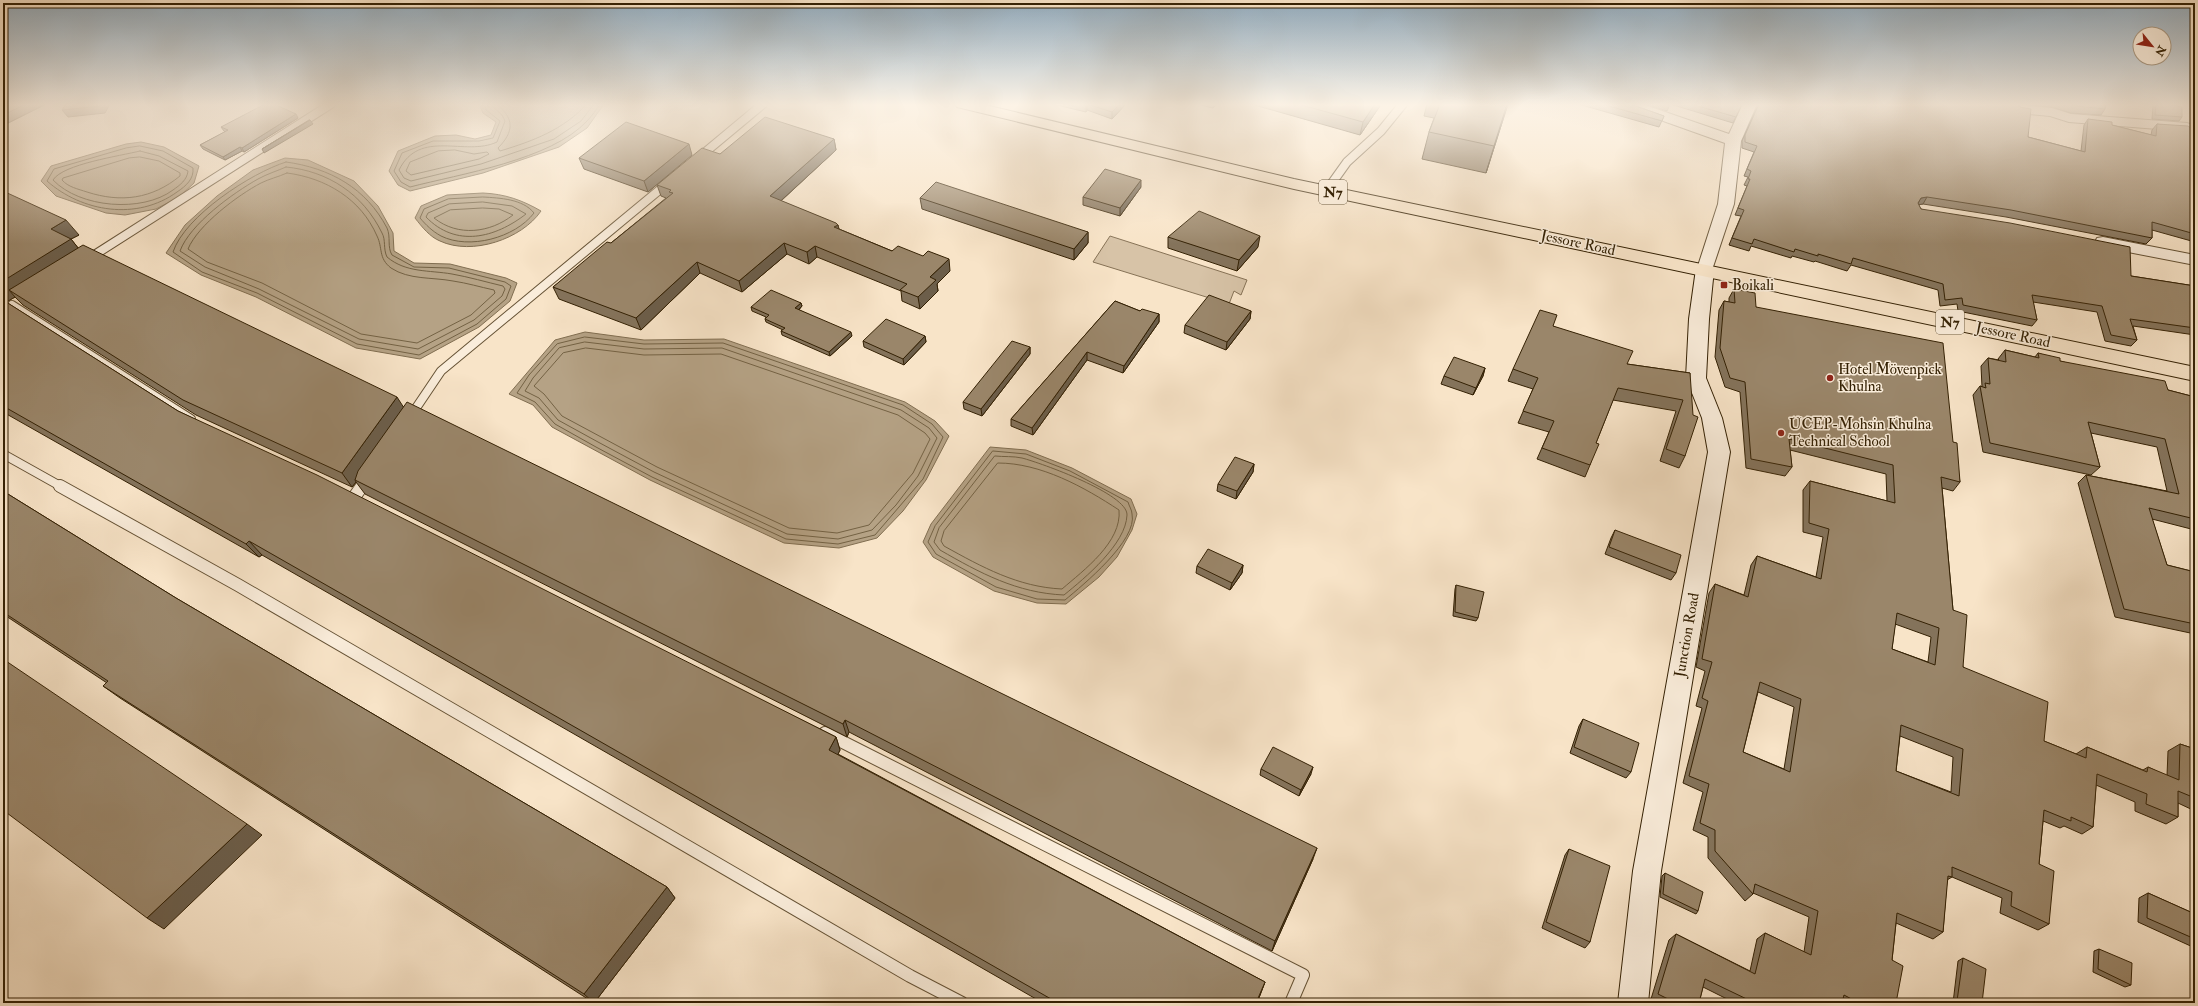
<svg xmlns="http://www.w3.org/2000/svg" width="2198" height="1006" viewBox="0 0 2198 1006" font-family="'IM FELL Double Pica',serif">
<rect width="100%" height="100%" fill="#f8e4c8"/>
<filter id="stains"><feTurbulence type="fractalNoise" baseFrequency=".005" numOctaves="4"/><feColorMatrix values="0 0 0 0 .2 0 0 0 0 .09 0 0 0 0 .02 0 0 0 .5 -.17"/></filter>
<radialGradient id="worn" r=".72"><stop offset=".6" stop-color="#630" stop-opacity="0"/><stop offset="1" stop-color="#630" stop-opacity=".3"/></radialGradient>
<path fill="#d7c3a7" stroke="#867256" d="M1110,236L1247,280L1241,295L1234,291L1229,304L1093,262Z"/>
<path fill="#b5a285" stroke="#816e51" d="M483,104H604L587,128L559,147L483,173L410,191L398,185L389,171L398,151L435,136L456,135L475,139L491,135L496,122L483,113L480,106Z
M141,142L164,147L199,166L194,183L179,197L156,209L125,215L106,213L56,196L41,181L51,166L126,144Z
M285,158L308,160L354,181L378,206L393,233L394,251L414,263L450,264L506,278L517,283L510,301L479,327L420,359L356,348L256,297L201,275L166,253L185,225L217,196L253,170Z
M483,193C505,194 522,200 541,211C522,239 472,256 440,241C430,237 422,227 415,218L421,206L447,195Z
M585,332L644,340L724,339L905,402L935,421L949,436L926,480L903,511L877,538L839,548L784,543L650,480L552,427L533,405L509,394L555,340Z
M990,447L1026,450L1072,468L1131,499L1137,514L1132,530L1117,557L1099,577L1066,604L1037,603L994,591L933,557L923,542L931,524Z"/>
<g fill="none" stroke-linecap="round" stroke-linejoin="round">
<path stroke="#746244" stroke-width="1" d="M485,104L486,110L500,121L493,138L479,141H433L402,153L394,171L401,182L410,187C460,174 551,160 587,121C592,116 596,110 600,104
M490,104L502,115L505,121L497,142C465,157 420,128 399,170L404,178L411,181L481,164L554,139L581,121L594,104
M496,104C515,118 514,132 498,148L500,151C533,141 563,130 587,104
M140,146L163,151L193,168C194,179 186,186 177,192C137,221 82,212 47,181L54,169L126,148Z
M455,150L474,154L487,152L489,154L479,159L411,175L406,171L410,162L438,151Z
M140,151L159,156L188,171C187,180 180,185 173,190C142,213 80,208 53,180C63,164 120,156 140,151Z
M140,157L159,161L180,173V176C152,199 121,203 87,192C78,189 68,187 62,180L63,178L129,158Z
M286,162C330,168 366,188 387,228C391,237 387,247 392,255L414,267L449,268L505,282L511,286L506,299L477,324L419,355L357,344L257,293L202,272L173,252C185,216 251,173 286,162Z
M286,167C328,171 363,194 382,233C386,240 383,249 387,257C406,273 429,270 452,274C469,277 486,282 503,286L505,289L502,296L474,320L418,349L359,339L259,289L205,267L180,251C190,224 233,193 258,179C267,174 277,171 286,167Z
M287,173C326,178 361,199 377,236C383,248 378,258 391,268C409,280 432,277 453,281C467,283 480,287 494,290L495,293L471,315L417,343L361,334L262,283L207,262L188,249C198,225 238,195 261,183C269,179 278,177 287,173Z
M483,197C500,198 523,199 534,213C515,238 469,250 441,236C432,231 426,225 420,218L424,209L448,199Z
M483,202L512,206L526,214C495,238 456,248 426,217L428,213L449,204Z
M483,208L499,209L513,215C490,233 458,237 434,218L450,210Z
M585,337L644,344L723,343L903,405L932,424L943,437L923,479L875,535L838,544L786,539L652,477L596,447L555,424L535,402L517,393L529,375L557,344Z
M585,342L644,349L722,348L901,410L929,428L937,438L918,476L896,505L872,530L838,539L787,534L654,472L598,442L558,420L539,398L525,391L533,378L559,348Z
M586,348L644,355L721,354L898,415L925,433L930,439L913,473L869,525L837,533L789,528L657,467L562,416L544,394L534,386L563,353Z
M993,451L1026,454L1070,471L1128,502C1129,506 1132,510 1132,514C1138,540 1083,585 1065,600L1037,599L996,587L936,554L928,542L935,526Z
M995,456C1004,457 1013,456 1022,458C1041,463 1128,494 1127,515C1126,544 1085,578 1064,595C1017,593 980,573 940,550L934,542L939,528Z
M998,463C1041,463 1084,487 1119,510C1122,542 1084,570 1062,589C1018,587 982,567 944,546L941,541L944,531Z"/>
<defs>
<path id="service-far1" d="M697,159L763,104
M1327,190L1347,162L1381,131L1403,104
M88,259L331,104
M12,305L191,419
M410,417L441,371L669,182
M3,454L62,487
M361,487L369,476"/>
<path id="service" d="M60,486L238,585L910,976L962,1003
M355,496L362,486
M825,733L1303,975L1291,1003"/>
<path id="minor" d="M1622,104H1642L1729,134L1743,104H1757L1741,141L1734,204L1711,273L1705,274L1699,273L1697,269L1718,204L1725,143L1624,107Z
M2013,104H2027L2028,106L2052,108L2071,114L2187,123L2195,126V137L2183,131L2069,122L2050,116L2017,113Z
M2103,237L2195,255V265L2097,246L2095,242L2097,238Z"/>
<path id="secondary" d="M1705,263L1712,265L1714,269L1709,319L1706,378L1722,418L1730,452L1661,871L1648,1003H1618L1633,871L1708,452L1702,418L1686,378L1689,319L1696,269L1698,265Z"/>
<path id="trunk" d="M955,104H981L1294,179L2195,367V381L1294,189L957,107Z"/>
</defs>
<use href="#service-far1" stroke="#655235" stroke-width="10"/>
<use href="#service" stroke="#655235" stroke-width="14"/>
<use href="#minor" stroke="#655235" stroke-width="2"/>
<use href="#secondary" stroke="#342104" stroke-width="2"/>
<use href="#trunk" stroke="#342104" stroke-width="2"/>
<use href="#service-far1" stroke="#faeddb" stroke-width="8"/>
<use href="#service" stroke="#faeddb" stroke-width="12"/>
<use href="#minor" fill="#faeddb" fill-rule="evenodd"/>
<use href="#secondary" fill="#faeddb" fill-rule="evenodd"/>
<use href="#trunk" fill="#f8e4c8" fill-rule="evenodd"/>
</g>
<path fill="#84735b" stroke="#342104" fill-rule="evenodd" d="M3,104H46L8,123L3,120Z
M1057,104H1126L1112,119L1087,110L1086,112L1057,105Z
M1197,104H1217L1213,108Z
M1251,104H1380V106L1360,135Z
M1427,104H1508L1486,173L1422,159L1429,132L1434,118L1424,116Z
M1578,104H1630L1664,116L1659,127Z
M1646,104H1742L1733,123L1670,104L1667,111Z
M1758,104H2018L2028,137L2081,151L2084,125L2088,119L2151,135L2152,130L2157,124L2195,131V242L2152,230V238L2146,244L2006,217L1923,204H1918L1921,209L2131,276L2195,286V335L2133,326L2137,340L2131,346L2105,341L2097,312L2033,302L2037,320L2032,326L1958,311L1957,304L1940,306L1938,290L1851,265L1847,271L1815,261L1814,262L1792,256L1791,258L1751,246L1749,251L1729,245L1741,216L1735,215L1747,186L1744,185L1748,177L1744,176L1754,152L1742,148V141L1758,105Z
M2028,104H2106L2105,109L2101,115L2071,113L2052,107L2029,105Z
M2154,104H2156L2182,117L2179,121L2152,119L2153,105Z
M298,118L244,152L242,151L225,160L203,149L200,145L225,132L224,131L221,127Z
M834,139L836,150L781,201L838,225L839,229L892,251L950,271L937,284L938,291L920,309L902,301L901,291L817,257L809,264L787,254L742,292L700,273L641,330L559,299L553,287L611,243L666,198L661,196L657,185L720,154Z
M692,155L648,192L584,169L579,158Z
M1141,187L1120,216L1083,205V197Z
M3,191L79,235L71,239L78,248L404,407L1313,859L1272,951L849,732L847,737L365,494L356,482L352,487L196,415L23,305L15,297L6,302L178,411L836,737L840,750L838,754L1265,982L1257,1003H1043L262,555L259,557L3,412Z
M920,198L1088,232V243L1074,260L922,209Z
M1168,237L1258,247L1237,271L1168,248Z
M1734,289L1756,307L1953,442L1960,482L1953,491L1942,488L1953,610L1963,667L2044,741L2076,754L2087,747L2143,770L2148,767L2167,776L2168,751L2180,744L2195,749V811L2178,803V817L2166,824L2135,811V802L2096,785L2093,827L2082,834L2064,826L2060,828L2043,821L2039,864L2049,924L2038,930L2000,913L2002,898L1952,877L1947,880L1943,932L1933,939L1896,923L1892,960L1896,1003H1735L1703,987L1699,1003H1658L1651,999L1669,940L1676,934L1750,971L1757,939L1765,933L1804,952L1809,917L1753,893V894L1745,901L1708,858V837L1693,830L1703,792L1683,783L1702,708L1696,706L1705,671L1696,667L1709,593L1715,584L1744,595L1751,565L1757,556L1816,577L1823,537L1803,532V490L1810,481L1887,501L1886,474L1790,450L1792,467L1785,476L1746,468L1740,392L1725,387L1715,357L1719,310L1724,301L1729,302V298ZM1895,624L1931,637L1928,662L1892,649ZM1758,692L1794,707L1784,769L1743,752ZM1900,736L1953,757L1951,792L1896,771Z
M1115,301L1140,311L1159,314V322L1123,373L1087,360L1033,435L1011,426V419Z
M801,303L802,306L799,310L852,336L830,356L782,335L781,331L783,330L766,322L765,319L766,317L752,311L751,307Z
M1251,311L1250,319L1226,350L1184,333L1185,325Z
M1553,326L1627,364L1690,373L1685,456L1679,468L1660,461L1676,411L1613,400L1596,443L1590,465L1585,477L1537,459L1549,432L1518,423L1533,389L1508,381L1513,369Z
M925,336L926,342L904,365L864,347L863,341Z
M1030,347V354L982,416L964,409L963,402Z
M2005,350L2035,357L2038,353L2060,361L2168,390L2195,397V530L2152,519L2167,565L2195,572V634L2115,617L2078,483L2086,475L2167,491L2157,447L2091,433L2100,467L2091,475L1983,452L1973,395L1980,386L1982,387L1981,366L1988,358L1999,360L1998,359Z
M1485,368L1483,376L1473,395L1441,384L1444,376Z
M1254,464L1253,472L1236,499L1217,491L1218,484Z
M3,491L176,598L667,887L675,898L594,1003L120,698L103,686L107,683L3,614Z
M1615,530L1676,573L1671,580L1605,554L1611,538Z
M1243,565L1242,573L1230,590L1196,573L1197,566Z
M1456,585L1478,618L1476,621L1453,616L1455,589Z
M1583,719L1631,772L1626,778L1570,753L1579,726Z
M1261,769L1311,774L1299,796L1260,775Z
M1569,849L1590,942L1585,948L1542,928L1565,855Z
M1665,873L1698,911L1696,914L1660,897L1662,876Z
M2148,893L2195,914V948L2138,922L2139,898Z
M2099,949L2131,985L2125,987L2093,972L2094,951Z
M1963,958L1982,1003H1953L1958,961Z
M2195,987V1003H2191L2192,989Z"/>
<path fill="#6c5e4a" stroke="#342104" d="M26,104H46L8,123L3,117V115Z
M102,104H110L105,113L68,117L62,110Z
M1087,104V110L1086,112V105Z
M1120,104H1126L1112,119V112Z
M1214,104H1217L1213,108Z
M1375,104H1380V106L1360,135L1363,122Z
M1507,104H1508L1486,173L1494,146Z
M296,114L298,118L244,152L242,148Z
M310,120L313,124L264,153L262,149Z
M834,139L836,150L773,208L770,196Z
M689,144L692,155L648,192L644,181Z
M240,147L242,151L225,160L223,157Z
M1141,180V187L1120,216V208Z
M1927,197L1923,204L1917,205L1921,198Z
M66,220L79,235L71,239L83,254L9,290L15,297L3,304V281L51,229Z
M838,225L840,236L834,227Z
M1088,232V243L1074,260V249Z
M1260,236L1258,247L1237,271L1239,260Z
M784,243L787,254L742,292L739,281Z
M815,246L817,257L809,264L807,252Z
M949,259L950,271L937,284L938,291L920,309L918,297L930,277Z
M697,262L700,273L641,330L636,318Z
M801,303L802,306L796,312L795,308Z
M1251,311L1250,319L1226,350L1227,342Z
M1159,314V322L1123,373L1124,366Z
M851,332L852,336L830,356L829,352Z
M925,336L926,342L904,365L903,359Z
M1030,347V354L982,416L981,409Z
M1087,352V360L1033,435L1032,428Z
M1485,368L1483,376L1473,395L1476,388Z
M397,397L406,411L355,480L356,482L352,487L342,473Z
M1254,464L1253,472L1236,499L1237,491Z
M249,541L262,555L259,557L246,544Z
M1243,565L1242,573L1230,590L1232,583Z
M845,720L849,732L847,737L843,724Z
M836,737L840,750L834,762L829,750Z
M1313,767L1311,774L1299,796L1301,790Z
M247,824L262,835L164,929L147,918Z
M1317,848L1313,859L1272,951L1275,941Z
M667,887L675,898L594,1003L584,994Z
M1265,982L1257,1003H1256Z"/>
<path fill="#9a866a" stroke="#342104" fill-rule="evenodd" d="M3,104H26L3,115Z
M66,104H102L100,106L62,110Z
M265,104H274L296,114L242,148L240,147L223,157L200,145L228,130L221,127Z
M1079,104H1120L1112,112L1087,104L1086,105Z
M1298,104H1375L1363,122Z
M1440,104H1507L1494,146L1429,132Z
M1602,104H1630L1664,116L1662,121Z
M1691,104H1742L1736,117Z
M1759,104H2018L2020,107L2031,109L2028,137L2085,152L2088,119L2112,122V125L2156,136L2157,124L2188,126L2195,131V234L2152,222V238L2011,210L1927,197L1921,198L1918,203L1921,209L2010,223L2130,247L2131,276L2195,286V328L2130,319L2137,340L2111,335L2102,306L2032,295L2037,320L1963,305L1962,298L1945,300L1943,284L1853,258L1851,264L1818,254V256L1795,249L1794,252L1754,239L1752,244L1732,238L1744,210L1738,208L1750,179H1748L1751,171L1747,169L1757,146L1745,142V135Z
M2067,104H2106L2105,109L2076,106Z
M2156,104H2167L2182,107V117L2155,115Z
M765,117L834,139L770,196L836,223L838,225L834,227L892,251L898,246L923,256L928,251L949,259L930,277L936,280L918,297L900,290L907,284L815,246L807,252L784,243L739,281L697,262L636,318L553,287L607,242L611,243L673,193L669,192L671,190L657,185L702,148L720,154Z
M309,120H310L262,149Z
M626,122L689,144L644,181L579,158Z
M1105,169L1141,180L1120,208L1083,197Z
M936,182L1088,232L1074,249L920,198Z
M3,191L66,220L51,229L71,239L3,281Z
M1199,211L1260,236L1239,260L1168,237Z
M83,245L397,397L342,473L183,400L9,290Z
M1734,289L1755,293L1756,307L1943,343L1953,442L1957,443L1960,482L1941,477L1953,610L1967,615L1963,667L2048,702L2044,741L2086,758L2087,747L2147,772L2148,767L2179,780L2180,744L2195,749V798L2178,791V817L2146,804L2147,794L2097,774L2093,827L2071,817V821L2044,810L2039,864L2054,871L2049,924L2011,906L2012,892L1952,867V877L1948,876L1943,932L1897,913L1892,960L1903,966L1896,1003H1859L1844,995L1842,1003H1755L1705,979L1699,1003H1676L1658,994L1676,934L1755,974L1765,933L1811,955L1818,911L1755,884L1753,894L1715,851V830L1700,823L1709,784L1689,776L1708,701L1702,698L1712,662L1702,659L1715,584L1748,597L1757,556L1821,579L1829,529L1809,523L1810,481L1895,503L1893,465L1789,439L1792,467L1751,459L1745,382L1730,378L1720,348L1724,301L1735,303ZM1897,613L1939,628L1935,665L1892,649ZM1760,682L1801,699L1790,772L1743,752ZM1901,725L1963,749L1959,796L1896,771Z
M771,290L801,303L795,308L851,332L829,352L781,331L785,328L765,319L769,315L751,307Z
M1209,295L1251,311L1227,342L1185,325Z
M3,300L178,411L317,475L836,737L829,750L1265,982L1256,1003H1058L249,541L246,544L3,406Z
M1115,301L1140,311L1142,309L1159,314L1124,366L1087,352L1032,428L1011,419Z
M1540,310L1557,315L1553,326L1633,351L1627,364L1690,373L1693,415L1698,417L1685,456L1666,449L1683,400L1618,388L1596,443L1599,444L1590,465L1542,448L1554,421L1523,411L1538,378L1513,369Z
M886,319L925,336L903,359L863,341Z
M1012,341L1030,347L981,409L963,402Z
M2005,350L2039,358L2038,353L2060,358V361L2165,381L2168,390L2195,397V519L2149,508L2167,565L2195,572V624L2124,609L2086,475L2179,494L2165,439L2088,422L2100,467L1990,443L1980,386L1986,388L1985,383L1990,384L1988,358L2006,362Z
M1454,357L1485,368L1476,388L1444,376Z
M407,402L1317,848L1275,941L845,720L843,724L355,480L358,471Z
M1235,457L1254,464L1237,491L1218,484Z
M3,491L176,598L667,887L584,994L103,686L108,681L3,612Z
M1615,530L1681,555L1676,573L1609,547Z
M1208,549L1243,565L1232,583L1197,566Z
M1456,585L1484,592L1478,618L1455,612Z
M3,659L247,824L147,918L3,810Z
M1583,719L1639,743L1631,772L1574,747Z
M1273,747L1313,767L1301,790L1261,769Z
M1569,849L1610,866L1590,942L1546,922Z
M1665,873L1703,892L1698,911L1663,894Z
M2148,893L2195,914V939L2147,918Z
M2099,949L2132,963L2131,985L2098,969Z
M1963,958L1986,969L1982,1003H1961L1957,1001Z"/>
<linearGradient id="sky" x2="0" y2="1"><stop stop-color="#93adc0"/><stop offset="0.43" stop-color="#fcf3e6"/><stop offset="1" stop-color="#fcf3e6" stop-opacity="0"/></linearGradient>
<rect width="2198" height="244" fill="url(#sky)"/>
<g fill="#8f2418" stroke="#faeddb" stroke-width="1.5">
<rect x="1720" y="281" width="8" height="8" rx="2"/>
<circle cx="1830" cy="378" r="4"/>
<circle cx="1781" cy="433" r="4"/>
</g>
<g text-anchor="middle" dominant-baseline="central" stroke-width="3" stroke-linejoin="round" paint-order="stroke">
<g fill="#faeddb" stroke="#6f5e44" stroke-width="1">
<rect x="1319" y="180" width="28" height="24" rx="3"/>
<rect x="1936" y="310" width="28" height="24" rx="3"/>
</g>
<g font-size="14" font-weight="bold" fill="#342104">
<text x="1333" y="192">N7</text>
<text x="1950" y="322">N7</text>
</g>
<g font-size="15" fill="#342104" stroke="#faeddb">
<text transform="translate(1578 243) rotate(12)">Jessore Road</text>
<text transform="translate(2013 335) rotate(12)">Jessore Road</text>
<text transform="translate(1687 635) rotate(-80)">Junction Road</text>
</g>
<g font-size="15" fill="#342104" stroke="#faeddb" text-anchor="start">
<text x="1732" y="285">Boikali</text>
<text x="1838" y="369">Hotel Mövenpick<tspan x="1838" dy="17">Khulna</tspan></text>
<text x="1789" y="424">UCEP-Mohsin Khulna<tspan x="1789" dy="17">Technical School</tspan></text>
</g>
</g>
<rect width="2198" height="1006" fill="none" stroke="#f8e4c8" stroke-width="16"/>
<rect x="4" y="4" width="2190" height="998" fill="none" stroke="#342104" stroke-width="2"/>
<rect x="8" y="8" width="2182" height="990" fill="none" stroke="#342104"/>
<g transform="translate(2152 46) rotate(120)"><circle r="19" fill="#faeddb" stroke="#ab9b85"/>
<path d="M0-3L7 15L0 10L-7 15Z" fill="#8f2418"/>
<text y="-6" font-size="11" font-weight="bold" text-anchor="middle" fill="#342104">N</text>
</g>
<rect width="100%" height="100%" filter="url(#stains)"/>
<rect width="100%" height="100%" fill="url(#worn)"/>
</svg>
